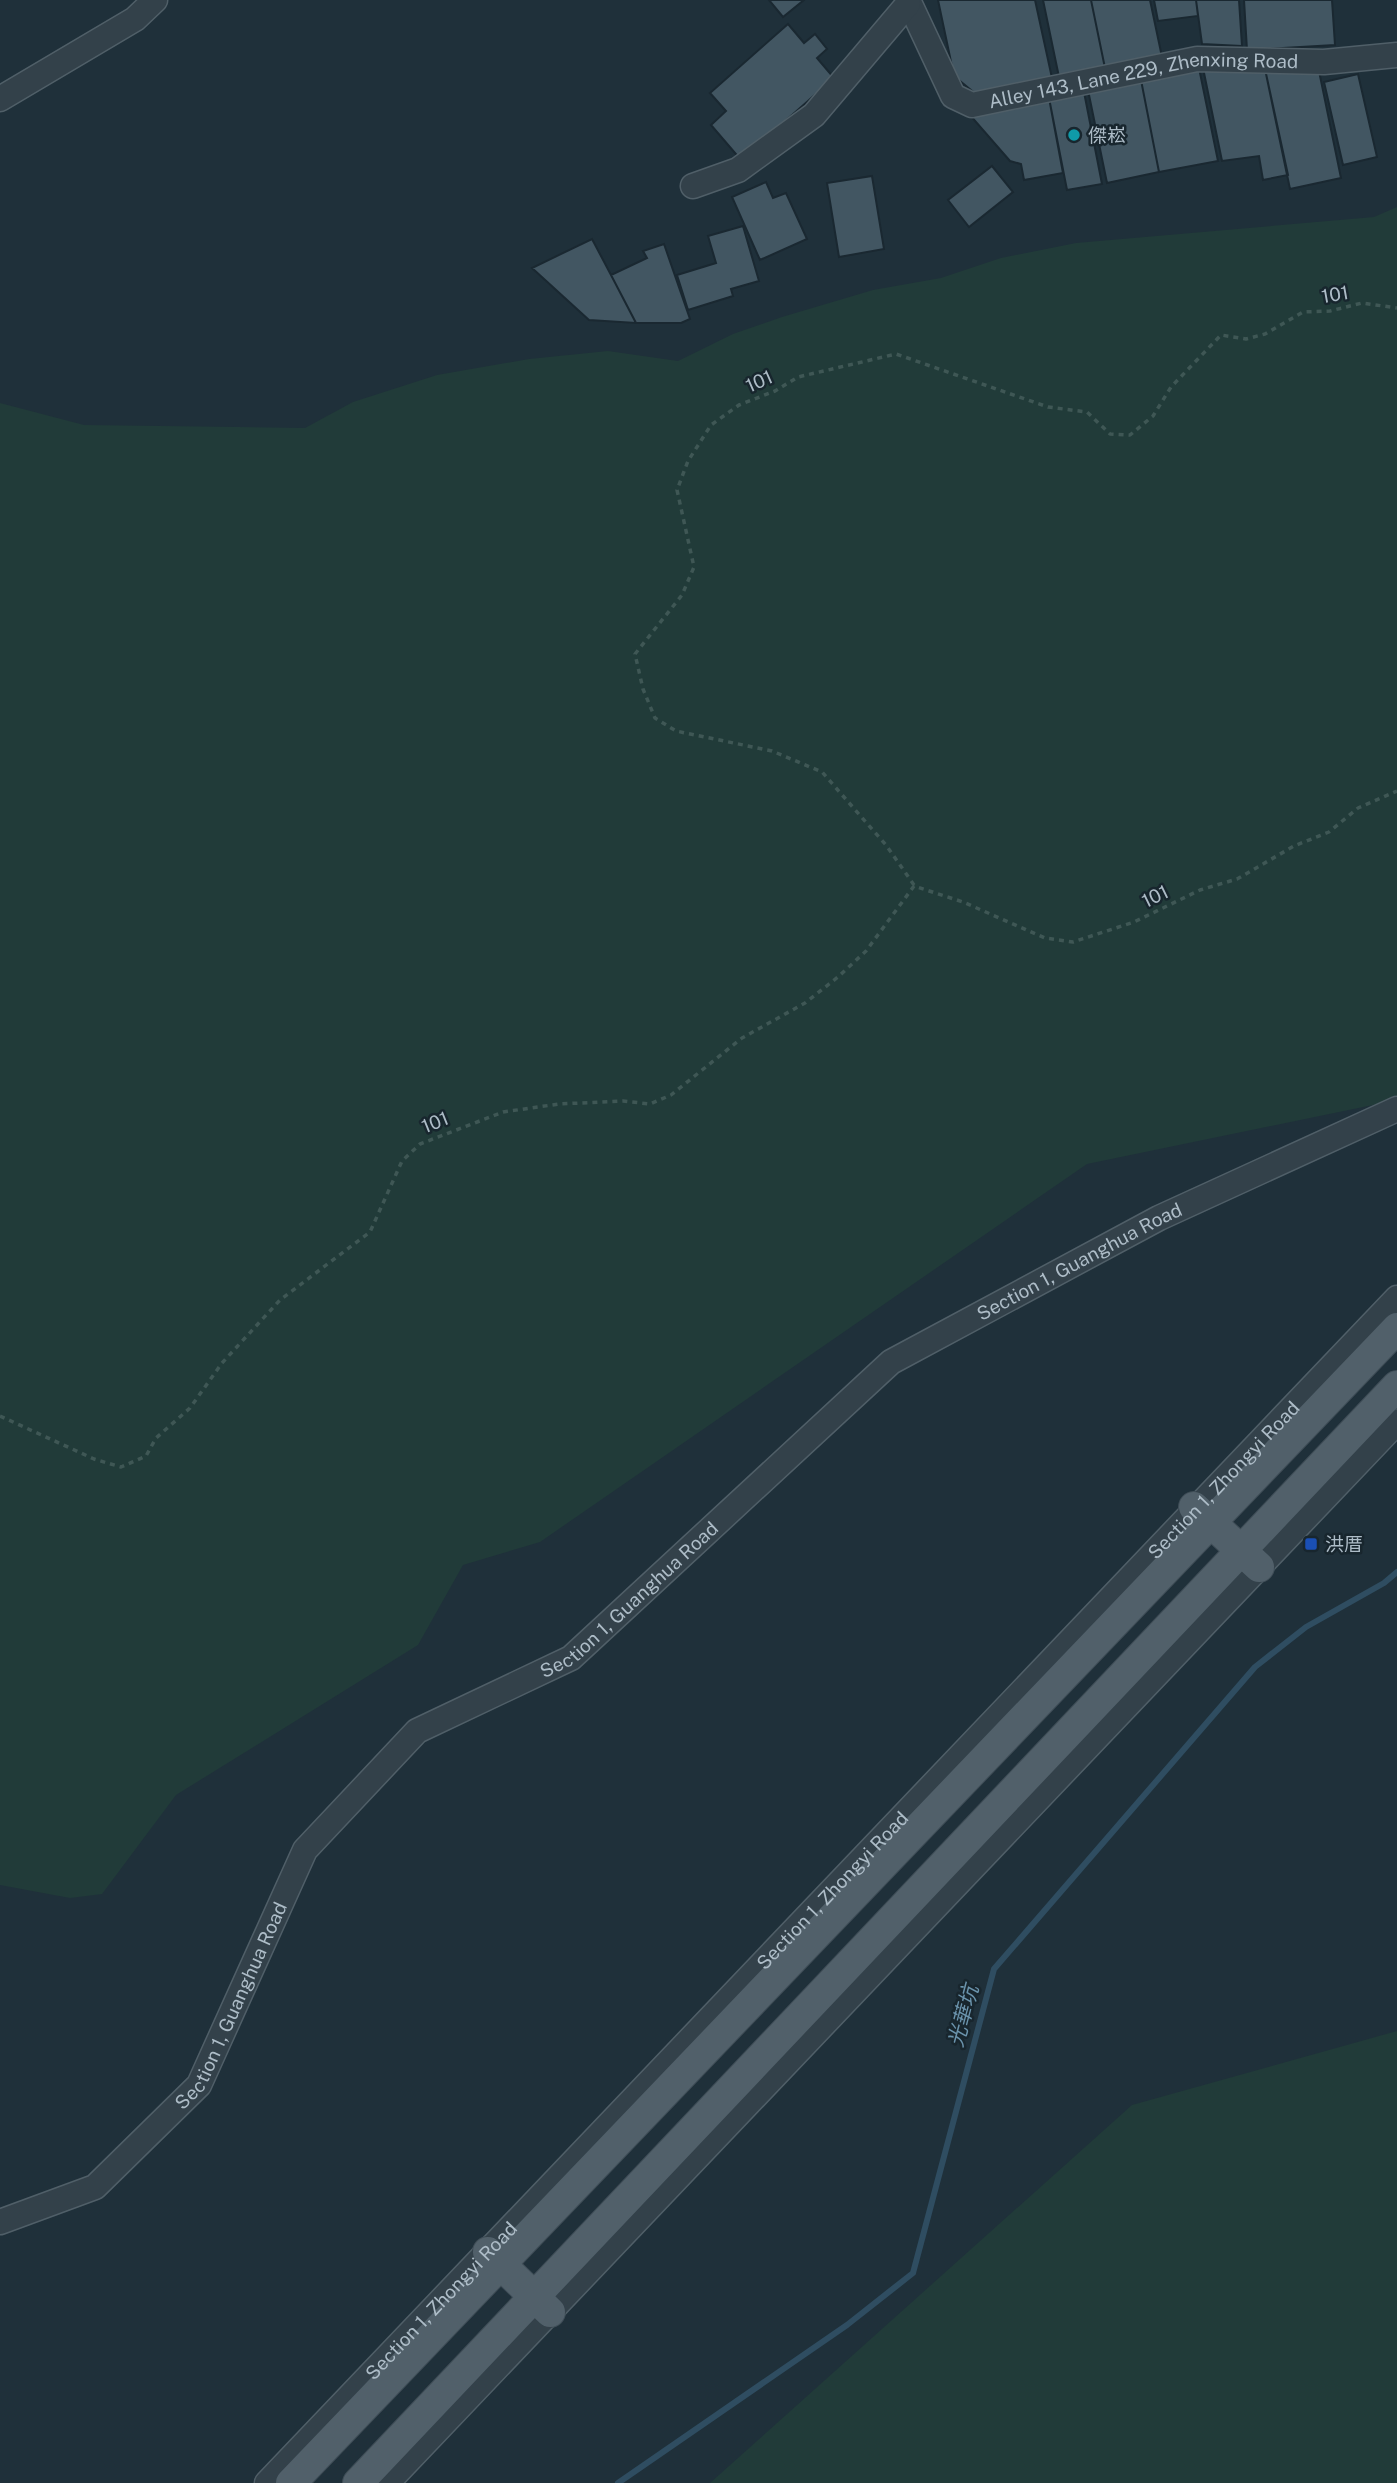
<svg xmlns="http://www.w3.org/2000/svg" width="1397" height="2483" viewBox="0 0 1397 2483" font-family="'Public Sans','Noto Sans TC',sans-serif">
<rect width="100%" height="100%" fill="#1f303a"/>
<path fill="#213b39" d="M1397,207V1100L1087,1164L540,1542L463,1565L418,1645L176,1795L102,1894L70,1898L0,1885V403L84,425L305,428L353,402L437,375L529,359L608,351L678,361L733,334L782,317L873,290L941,278L1001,258L1076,243L1374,217Z
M1397,2031V2483H710L1132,2105Z"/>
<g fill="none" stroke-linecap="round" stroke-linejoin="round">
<path stroke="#2f4d61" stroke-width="6" d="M618,2483L847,2325L913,2273L994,1969L1255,1667L1306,1627L1384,1583L1397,1572"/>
</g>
<path fill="#425662" stroke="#1a2831" stroke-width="2" d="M769,0H804L783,17Z
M938,0H1035L1052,78L977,95L954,76Z
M1043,0H1091L1105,68L1059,77Z
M1091,0H1150L1162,57L1105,68Z
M1154,0H1196L1198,16L1158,21Z
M1196,0H1239L1242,46L1202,44Z
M1244,0H1332L1335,45L1247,50Z
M788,24L804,43L815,34L827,49L817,58L834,78L741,160L711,125L726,111L710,93Z
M1199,68L1218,161L1159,172L1141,80Z
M1203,68L1265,69L1288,175L1263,180L1259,156L1222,161Z
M1265,69L1319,71L1341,178L1290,189Z
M1358,74L1377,157L1343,165L1324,82Z
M1141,80L1159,172L1107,183L1088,90Z
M1084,92L1102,184L1067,190L1049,98Z
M1049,98L1063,173L1024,180L1021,164L1010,161L969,114Z
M992,166L1013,192L969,227L948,200Z
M872,176L884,249L839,257L827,183Z
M766,182L773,198L786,193L807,239L760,260L732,197Z
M743,226L759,281L731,289L733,296L688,310L677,275L716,263L708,236Z
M592,239L611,275L636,323L589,320L532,268Z
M664,244L690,319L681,323H636L611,275L647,258L643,251Z"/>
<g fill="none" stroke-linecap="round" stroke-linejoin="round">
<defs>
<g id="minor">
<path id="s1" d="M908,0L953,96L972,105L1197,59L1324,62L1397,55"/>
<path d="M0,99L135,19L155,0"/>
<path d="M693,186L738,170L814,115L908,4"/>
<path id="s2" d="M0,2222L95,2187L199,2085L305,1850L417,1731L571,1658L891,1362L1159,1218L1397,1109"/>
<path id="s3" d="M267,2483L1397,1298"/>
<path d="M387,2483L1397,1422"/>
</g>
<path id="major" d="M1194,1507L1259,1567
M488,2252L550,2312
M291,2483L1397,1328
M358,2483L1397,1386"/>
</defs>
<use href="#minor" stroke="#505f68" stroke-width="27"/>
<use href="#major" stroke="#3f4d57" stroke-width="32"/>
<path stroke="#3f5755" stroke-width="3.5" stroke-dasharray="5 5" stroke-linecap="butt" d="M914,885L886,845L822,772L772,751L676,731L655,718L643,689L635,654L682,595L694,567L677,490L688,461L711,425L739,405L775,391L798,377L896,354L1048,407L1087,412L1110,434L1130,435L1153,416L1171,387L1221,335L1246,339L1265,334L1303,312L1330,311L1362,303L1397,308
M0,1416L94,1459L121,1467L146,1456L156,1438L190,1408L222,1363L280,1300L370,1232L402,1161L420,1144L503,1112L559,1104L623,1101L650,1104L671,1095L742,1038L805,1003L838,977L866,951L914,886L963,902L1045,938L1073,942L1134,922L1200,890L1237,879L1294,846L1329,832L1358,808L1397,791"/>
<use href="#minor" stroke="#33414a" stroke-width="24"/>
<use href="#major" stroke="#51606a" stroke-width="30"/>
</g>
<circle fill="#0f9aa8" stroke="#18262e" stroke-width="2.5" cx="1074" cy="135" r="7"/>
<rect fill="#1a4fb4" stroke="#18262e" stroke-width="2.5" x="1304" y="1537" width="14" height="14" rx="3.5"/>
<g text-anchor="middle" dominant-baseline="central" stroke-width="5" stroke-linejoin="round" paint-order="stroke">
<g font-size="19" fill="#adbcc7" stroke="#18262e">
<text stroke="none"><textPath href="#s1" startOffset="301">Alley 143, Lane 229, Zhenxing Road</textPath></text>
<text transform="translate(1335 294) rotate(-10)">101</text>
<text transform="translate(759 381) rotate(-24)">101</text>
<text transform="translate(1155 896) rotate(-26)">101</text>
<text transform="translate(435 1122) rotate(-22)">101</text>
<text stroke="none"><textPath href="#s2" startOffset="1488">Section 1, Guanghua Road</textPath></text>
<text stroke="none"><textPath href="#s3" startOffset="1386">Section 1, Zhongyi Road</textPath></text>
<text stroke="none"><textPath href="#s2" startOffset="920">Section 1, Guanghua Road</textPath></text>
<text stroke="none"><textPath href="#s3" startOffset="819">Section 1, Zhongyi Road</textPath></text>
<text stroke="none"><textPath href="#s2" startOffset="332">Section 1, Guanghua Road</textPath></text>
<text stroke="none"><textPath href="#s3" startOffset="252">Section 1, Zhongyi Road</textPath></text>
</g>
<g font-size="19" fill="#adbcc7" stroke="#18262e" text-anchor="start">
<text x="1088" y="135">傑崧</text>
<text x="1325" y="1544">洪厝</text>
</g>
<g font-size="21" font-style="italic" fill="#6b94ad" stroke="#18262e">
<text transform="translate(963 2016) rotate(-75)">光華坑</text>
</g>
</g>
</svg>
